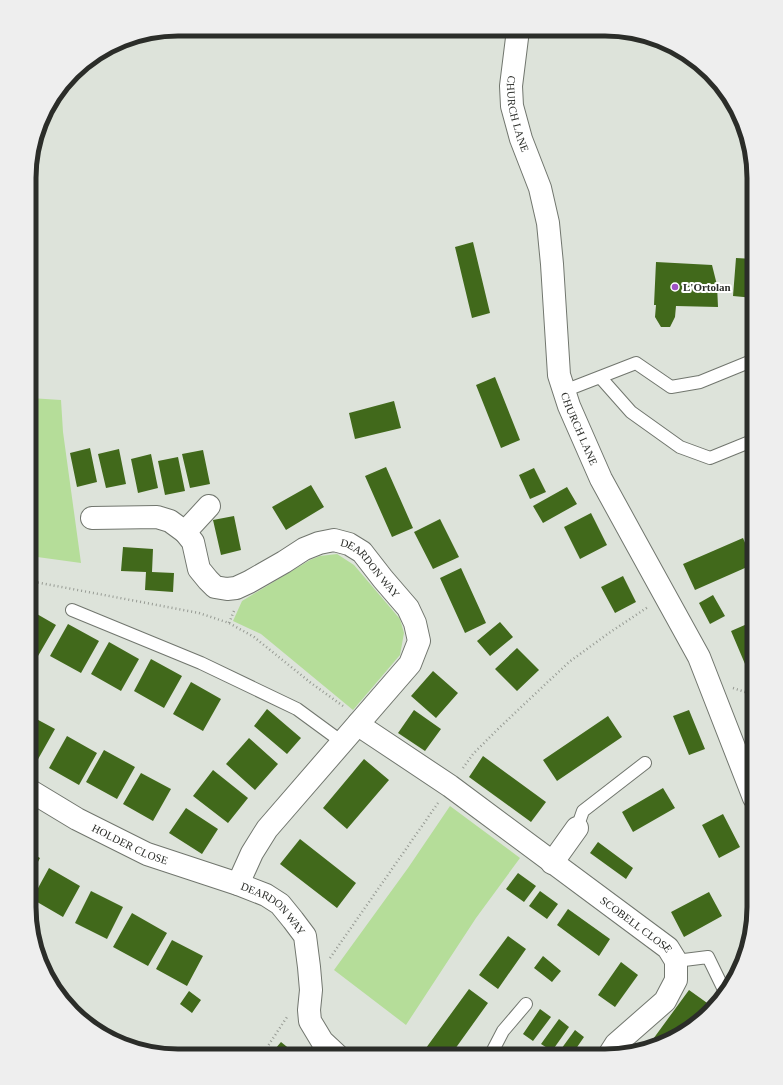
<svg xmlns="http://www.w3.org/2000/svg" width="783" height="1085" viewBox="0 0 783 1085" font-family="'Times New Roman',serif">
<rect width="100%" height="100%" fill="#dde3da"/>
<path fill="#b5dd99" d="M30,398L61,400L63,432L81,563L30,556Z
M337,554L354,565L400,619L404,633L400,655L353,710L261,634L233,621L242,601L310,560L320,556Z
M450,806L520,858L476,918L406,1025L334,970L408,868Z"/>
<path fill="#41691b" d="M473,242L490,313L472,318L455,247Z
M736,258L754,259V298L733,296Z
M656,262L712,265L717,285L718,307L676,306L675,317L670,327H661L655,317L656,305H654Z
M495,377L520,440L501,448L476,385Z
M394,401L401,428L355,439L349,413Z
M90,448L97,482L77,487L70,453Z
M119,449L126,484L106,488L98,454Z
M203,450L210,484L190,488L182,454Z
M151,454L158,488L138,493L131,459Z
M178,457L185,491L165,495L158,461Z
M386,467L413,528L392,537L365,476Z
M534,468L546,492L530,499L519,475Z
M311,485L324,507L286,530L272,507Z
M567,487L577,504L543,523L533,506Z
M591,513L607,545L580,559L564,527Z
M234,516L241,550L221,555L213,520Z
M440,519L459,557L433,569L414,532Z
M743,538L754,564L695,590L683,564Z
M123,547L153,549L152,572L174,573L173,592L145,590L146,572L121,571Z
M461,568L486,623L465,633L440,578Z
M623,576L636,602L615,613L601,587Z
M713,595L725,616L710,624L699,603Z
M30,610L56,625L38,656L29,651Z
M754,621V669L748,671L731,631Z
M500,622L513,637L490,656L477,641Z
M68,624L99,641L81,673L50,656Z
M109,642L139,659L121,691L91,674Z
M517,648L539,670L517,691L495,669Z
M151,659L182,676L164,708L134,691Z
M433,671L458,693L436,718L411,696Z
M191,682L221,699L203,731L173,714Z
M267,709L301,738L287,754L254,726Z
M414,710L441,729L425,751L398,733Z
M689,710L705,749L689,755L673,716Z
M29,715L55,729L37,761L29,757Z
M608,716L622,737L557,781L543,760Z
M67,736L97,753L79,785L49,768Z
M249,738L278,764L255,790L226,764Z
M104,750L135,767L117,799L86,782Z
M483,756L546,802L531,822L469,777Z
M364,759L389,780L347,829L323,808Z
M213,770L248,798L228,823L193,796Z
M141,773L171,789L153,821L123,804Z
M663,788L675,808L633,832L622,812Z
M186,808L218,829L202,854L169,833Z
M723,814L740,847L719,858L702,825Z
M300,839L356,883L337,908L280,864Z
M598,842L633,868L626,879L590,853Z
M29,852L40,858L29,879Z
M49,868L80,886L63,917L32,899Z
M518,873L536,886L524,902L506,889Z
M91,891L123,907L107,939L75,923Z
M540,891L558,904L547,919L529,906Z
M709,892L722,916L684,937L671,912Z
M568,909L610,939L599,956L557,925Z
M132,913L167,933L148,966L113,947Z
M508,936L526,949L498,989L479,975Z
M172,940L203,956L187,986L156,969Z
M543,956L561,971L552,982L534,968Z
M621,962L638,975L615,1007L598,995Z
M469,989L488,1003L450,1056H436L426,1048Z
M689,990L710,1005L697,1023L671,1041L648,1046Z
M189,991L201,1000L192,1013L180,1004Z
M540,1009L551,1017L533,1041L523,1034Z
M559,1019L569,1027L552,1051L541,1044Z
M575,1030L584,1037L571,1056H556Z
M281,1042L297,1055H270Z"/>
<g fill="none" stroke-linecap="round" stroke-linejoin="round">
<defs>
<path id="lane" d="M600,377L631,412L680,447L710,458L747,443
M564,391L636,363L671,387L700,382L754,360
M72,610L201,663L297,709L342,742
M577,828L583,811L645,763
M676,961L708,957L726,994
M490,1056L503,1031L526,1004"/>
<g id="street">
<path id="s1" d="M518,30L511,86L512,106L521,139L540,188L548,223L552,264L559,375L569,406L601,479L635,541L699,657L754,798"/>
<path d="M92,518L157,517L170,521L185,532L209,506"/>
<path id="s2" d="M185,532L193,542L199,569L208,580L215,587L227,589L236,588L249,582L284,562L304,549L319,543L334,540L349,544L362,552L383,579L408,608L415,623L419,641L410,664L267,829L252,853L238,884"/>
<path id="s3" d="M359,723L366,730L450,786L668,948L676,961V980L665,1001L616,1044L609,1055"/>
<path id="s4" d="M29,790L77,819L147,854L238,884L266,895L280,904L293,920L305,936L309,967L311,990L309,1010L310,1021L322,1041L337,1055"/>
<path d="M552,863L577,828"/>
</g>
</defs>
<use href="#lane" stroke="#71766e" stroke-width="14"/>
<use href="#street" stroke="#71766e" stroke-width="24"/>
<path stroke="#969a93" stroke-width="2.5" stroke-dasharray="1 3" stroke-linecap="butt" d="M30,581L199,613L229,623L254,637L311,683L343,706
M229,623L234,611
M733,688L754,695
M463,768L473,754L498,729L569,662L609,633L648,607
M330,958L438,803
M262,1055L287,1017"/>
<use href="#lane" stroke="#fff" stroke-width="12"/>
<use href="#street" stroke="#fff" stroke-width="22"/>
</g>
<circle fill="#9f52c4" stroke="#fff" stroke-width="1.5" cx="675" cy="287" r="4"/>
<g text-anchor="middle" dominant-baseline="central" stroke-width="4" stroke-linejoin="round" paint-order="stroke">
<g font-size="11" fill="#2b2d29" stroke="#fff">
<text stroke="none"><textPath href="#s1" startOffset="85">CHURCH LANE</textPath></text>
<text stroke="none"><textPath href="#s1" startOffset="409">CHURCH LANE</textPath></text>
<text stroke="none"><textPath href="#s2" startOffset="243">DEARDON WAY</textPath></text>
<text stroke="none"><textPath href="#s4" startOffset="115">HOLDER CLOSE</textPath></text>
<text stroke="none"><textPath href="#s4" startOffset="274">DEARDON WAY</textPath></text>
<text stroke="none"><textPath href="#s3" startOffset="343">SCOBELL CLOSE</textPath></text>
</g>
<g font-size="11" font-weight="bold" fill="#2b2d29" stroke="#fff" text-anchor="start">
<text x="683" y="287">L'Ortolan</text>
</g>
</g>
<path d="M0 0H783V1085H0ZM178 36H605A142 142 0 0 1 747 178V907A142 142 0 0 1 605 1049H178A142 142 0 0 1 36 907V178A142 142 0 0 1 178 36Z" fill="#eee" fill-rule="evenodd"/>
<path fill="none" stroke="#2b2d29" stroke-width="5" d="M178 36H605A142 142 0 0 1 747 178V907A142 142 0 0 1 605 1049H178A142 142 0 0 1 36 907V178A142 142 0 0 1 178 36Z"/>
</svg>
